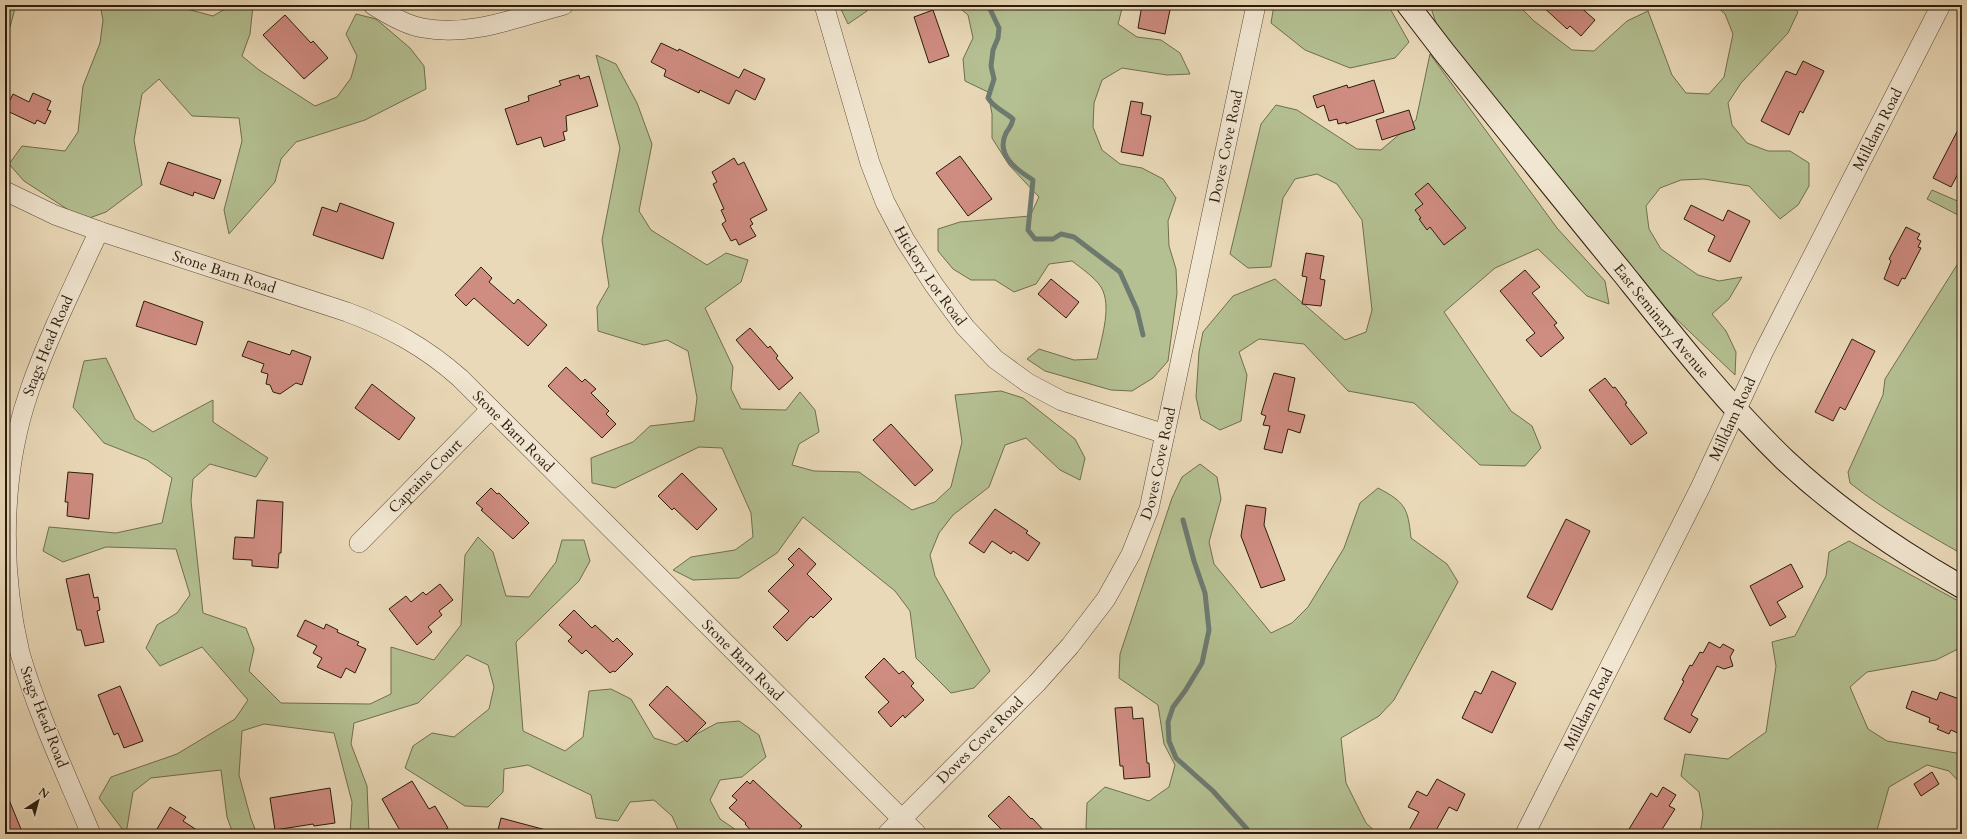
<svg xmlns="http://www.w3.org/2000/svg" width="1967" height="839" viewBox="0 0 1967 839" font-family="Cardo,serif">
<rect width="100%" height="100%" fill="#ead9b8"/>
<filter id="stains"><feTurbulence type="fractalNoise" baseFrequency=".005" numOctaves="4"/><feColorMatrix values="0 0 0 0 .2 0 0 0 0 .09 0 0 0 0 .02 0 0 0 .5 -.17"/></filter>
<radialGradient id="worn" r=".72"><stop offset=".6" stop-color="#630" stop-opacity="0"/><stop offset="1" stop-color="#630" stop-opacity=".3"/></radialGradient>
<path fill="#b4c092" stroke="#706e4f" d="M5,5H16L5,45Z
M100,5H172L213,16L232,5H253L250,34L242,56L259,70L315,106L337,97L351,78L357,56L346,34L356,14L376,19L410,48L424,66L426,89L365,120L296,142L281,159L275,182L229,234L224,210L242,141L239,118L192,116L159,79L142,94L134,140L142,185L106,212L84,220L24,181L9,164L22,146L65,151L78,132L83,86L100,43L103,20Z
M839,5H870L867,11L848,24Z
M956,5H1123L1118,24L1137,37L1161,40L1180,53L1190,74L1167,75L1122,68L1102,80L1094,103L1093,127L1102,150L1120,164L1142,168L1163,179L1176,198L1168,221L1169,246L1176,269L1177,293L1168,361L1153,378L1132,391L1111,390L1045,371L1027,359L1039,349L1074,360L1097,359C1101,340 1111,310 1103,291C1100,281 1081,268 1072,261L1049,264L1036,284L1014,292L995,280H971L953,269L938,251V229L960,222L1030,216L1039,197L1009,165L992,138V114L988,92L965,81L963,59L973,38L968,15Z
M1274,5H1388L1409,42L1395,58L1350,68L1305,50L1271,23Z
M1430,5H1518L1534,21L1572,50L1594,51L1627,21L1648,11L1672,75L1686,93L1709,94L1724,77L1733,34L1725,14L1715,5H1791L1798,12L1788,33L1741,83L1728,103L1732,125L1747,143L1768,151H1790L1809,163V186L1798,205L1780,219L1749,186L1704,179L1681,180L1660,188L1646,206L1649,229L1661,249L1698,275L1719,281L1742,277L1729,299L1712,314L1726,331L1736,352L1735,375L1668,311L1450,44L1437,26Z
M1430,54L1557,228L1605,281L1609,304L1587,296L1538,249L1495,268L1444,312L1511,411L1532,426L1541,448L1525,466L1480,465L1414,403L1348,391L1304,344L1259,339L1239,352L1247,375L1241,421L1220,430L1201,419L1196,397L1199,352L1203,332L1233,296L1275,279L1345,340L1366,332L1372,310L1362,220L1337,184L1317,174L1295,179L1283,198L1271,267L1248,268L1230,254L1261,124L1276,105L1297,110L1357,149L1381,150L1416,120Z
M596,55L616,64L637,103L652,144L639,211L651,230L707,265L726,253L748,260L741,282L705,308L733,367L731,389L741,409L786,410L800,392L815,410L819,432L799,444L792,465L814,471L859,472L912,510L935,502L951,487L962,442L955,395L1001,391L1023,398L1075,439L1085,458L1080,480L1060,470L1026,438L1005,445L989,487L953,515L939,533L930,555L935,576L990,671L974,688L951,693L916,658L910,611L895,591L803,517L777,553L739,578L693,580L673,570L691,557L735,550L753,537L751,513L722,448L699,447L615,488L592,483L591,458L633,442L650,426L694,421L697,398L688,351L667,340L644,345L598,331L597,307L609,286L602,240L620,148Z
M1932,190L1962,203V217L1927,199Z
M1962,257V482L1960,501L1962,508V554C1924,532 1885,511 1850,483L1848,472L1883,395L1885,379Z
M106,358L135,419L153,432L213,400V422L268,458L256,477L210,464L193,479L191,501L203,613L246,628L254,649L249,671L281,703L370,704L391,694V647L434,660L461,625L465,555L478,537L493,552L506,596L529,597L556,562L562,540H584L590,561L579,581L516,642L523,731L565,751L583,737L589,691L611,689L631,699L654,738L676,745L717,723L739,721L759,735L766,757L742,777L720,780L710,800L720,819L742,834H680L672,816L654,800L630,802L618,821L596,818L591,795L528,765L504,769L503,792L488,807L465,806L405,768L413,746L432,733L454,737L489,709L494,687L488,665L467,655L418,703L354,723L351,744L367,786L369,834H350L352,802L334,733L264,724L242,731L239,775L251,819L257,834H233L227,817L221,770L151,778L133,792L126,834L99,798L111,777L177,754L235,719L248,700L202,647L160,666L146,648L157,625L177,613L190,595L176,549L106,547L63,562L43,551L49,527L116,533L162,523L172,478L147,460L104,443L73,407L84,361Z
M1200,464L1217,477L1221,499L1209,542L1214,564L1271,633L1292,623L1308,607L1344,548L1360,503L1378,488C1405,502 1408,508 1411,538L1447,564L1458,582L1394,700L1379,716L1341,738L1346,783L1366,823L1378,834H1088L1086,827L1087,803L1105,787L1149,801L1169,787L1175,765L1164,744L1158,705L1119,678L1120,654L1172,498L1182,477Z
M1849,541L1962,603V647L1936,660L1867,672L1850,687L1868,729L1887,741L1962,754V785L1949,771L1927,765L1889,787L1876,834H1700L1703,814L1699,792L1681,776L1685,754L1728,759L1766,732L1776,666L1772,642L1795,636L1826,576L1829,552Z"/>
<g fill="none" stroke-linecap="round" stroke-linejoin="round">
<path stroke="#6d7a70" stroke-width="5" d="M988,5L999,28L998,38L993,50L991,66L994,79L988,98C994,108 1004,111 1013,119C1012,126 1009,128 1006,133C995,155 1017,170 1033,180L1028,230L1035,239H1053L1061,234L1074,237L1120,272L1137,310L1143,335
M1183,520L1194,561L1205,593L1209,630L1202,663L1185,691L1173,707L1168,722L1169,741L1176,758L1213,791L1247,829L1250,834"/>
</g>
<path fill="#cf8c81" stroke="#2c1b0c" d="M1142,5H1171L1165,34L1138,28Z
M1541,5H1578L1595,20L1581,36L1570,26L1567,29Z
M933,10L949,56L929,63L914,17Z
M285,15L311,43L313,41L328,58L304,79L263,35Z
M661,43L678,51L679,49L739,78L744,69L765,79L755,100L736,90L729,104L700,90L699,93L664,76L666,70L651,62Z
M1803,61L1824,71L1803,113L1800,111L1789,135L1761,121L1786,71L1796,75Z
M579,75L580,79L589,76L598,106L566,116L567,131L563,132L565,140L544,147L541,137L517,145L505,109L529,101L528,96L561,85L559,81Z
M1374,80L1384,112L1346,124V122L1338,124L1337,119L1329,121L1324,105L1317,108L1313,96L1347,85L1348,88Z
M33,93L51,101L47,110L51,111L45,124L37,120L35,124L5,110L13,94L29,102Z
M1131,101L1143,103L1141,114L1151,116L1143,156L1121,152Z
M1409,110L1415,129L1382,140L1376,120Z
M1962,122V166L1951,187L1933,178Z
M960,156L992,199L968,216L936,173Z
M734,158L738,165L744,162L767,210L750,219L753,224L750,226L756,236L739,245L736,239L731,241L722,224L726,221L721,210L724,209L713,184L717,182L712,172Z
M168,162L221,180L214,199L194,192L193,196L160,184Z
M1428,183L1466,228L1444,245L1430,227L1427,230L1419,219L1421,218L1415,210L1423,204L1415,194Z
M340,203L394,223L383,259L313,235L322,207L337,212Z
M1691,205L1723,221L1728,210L1750,221L1730,262L1708,251L1715,236L1684,219Z
M1906,227L1920,234L1917,239L1921,241L1918,247L1921,248L1905,279L1902,278L1898,286L1884,279L1891,261L1889,259Z
M1306,253L1324,256L1320,279L1325,280L1321,306L1302,304L1307,277L1302,276Z
M481,267L492,278L489,282L514,304L518,299L547,325L528,346L474,298L466,306L455,295Z
M1525,270L1540,287L1532,293L1557,323L1554,325L1564,338L1541,357L1526,340L1535,333L1500,291Z
M1051,279L1079,302L1066,318L1038,294Z
M144,301L203,322L196,345L136,326Z
M750,328L768,348L770,346L778,356L776,358L793,378L779,390L736,340Z
M1852,339L1875,351L1845,410L1840,407L1833,421L1815,412Z
M248,341L290,355L292,350L311,357L302,385L296,383L280,394L273,392L270,385L266,384L268,374L261,372L264,364L242,356Z
M566,367L582,382L585,379L596,389L591,393L609,411L606,414L616,424L602,438L548,386Z
M1274,373L1295,378L1288,411L1305,415L1300,433L1288,429L1282,453L1264,449L1270,426L1263,425L1266,416L1261,414Z
M1605,378L1613,388L1615,387L1627,403L1625,404L1647,433L1631,445L1589,390Z
M372,384L415,418L399,440L355,408Z
M891,424L933,470L915,486L873,440Z
M68,472L93,474L89,519L67,516L68,502H65Z
M682,473L717,509L697,530L674,508L672,510L658,496Z
M491,488L497,494L499,493L529,523L513,539L481,510L483,509L476,503Z
M257,500L283,502L281,553H279L278,568L252,566V560L233,559L235,537L254,538Z
M1246,505L1266,508L1264,525L1285,580L1261,588L1241,536Z
M995,509L1028,531L1026,533L1040,543L1028,561L1013,551L1011,554L992,541L984,553L969,543Z
M1566,519L1590,531L1552,610L1527,597Z
M799,548L816,564L807,574L832,599L813,618L811,616L787,641L773,627L789,611L768,591L794,565L788,559Z
M1791,564L1803,587L1777,602L1786,617L1770,626L1750,586Z
M89,574L94,598L98,597L100,610L97,611L104,642L85,646L81,630H77L66,579Z
M440,584L453,600L439,611L442,615L428,627L432,632L417,645L389,609L406,596L411,602L423,592L426,595Z
M574,610L592,628L595,625L613,642L617,638L633,654L615,672L613,671L610,673L586,650L582,654L568,641L572,637L559,625Z
M305,620L324,629L326,624L338,630L337,632L359,642L357,645L366,649L355,673L346,668L341,678L317,667L322,658L313,653L317,646L297,636Z
M1709,642L1720,648L1723,644L1734,650L1730,657L1733,666L1724,669L1717,666L1691,715L1698,719L1690,733L1664,719L1684,681L1682,680L1690,665L1692,666L1700,652L1703,653Z
M884,658L899,674L903,671L914,683L911,686L924,700L905,718L903,715L891,727L878,712L889,702L865,677Z
M1492,671L1516,683L1492,733L1462,718L1475,691L1481,694Z
M120,686L143,741L124,748L118,733L114,735L98,695Z
M667,686L706,723L687,742L649,705Z
M1912,691L1937,700L1940,692L1962,700V735L1951,730L1949,734L1937,729L1939,726L1929,722L1930,718L1906,708Z
M1132,707L1133,719L1143,718L1147,763H1149L1150,777L1124,779L1123,766H1120L1115,708Z
M1932,772L1939,784L1921,796L1914,784Z
M1437,779L1465,794L1457,811L1449,807L1434,834H1407L1419,812L1408,807L1417,791L1427,796Z
M753,780L802,826L795,834H754L745,824L746,823L729,808L737,800L732,796L747,781L750,784Z
M412,781L429,809L435,806L448,828L438,834H402L382,799Z
M1663,787L1676,795L1669,806L1675,809L1659,834H1626L1651,793L1657,797Z
M330,788L335,823L314,826L313,824L275,830L270,798Z
M5,790L23,834H5Z
M1009,796L1031,819L1032,818L1047,834H1006L988,816Z
M170,807L186,817L183,821L203,834H154Z
M501,818L546,830V834H497Z"/>
<g fill="none" stroke-linecap="round" stroke-linejoin="round">
<defs>
<g id="street">
<path d="M373,5C387,14 405,25 423,28C471,37 518,17 564,5"/>
<path id="s1" d="M824,5L870,163L885,202L905,240L934,285L965,327L995,359L1028,383L1062,401L1165,434"/>
<path id="s2" d="M5,191L55,215L99,231L347,312C390,328 425,347 460,378L917,834"/>
<path id="s3" d="M359,543L491,409"/>
<path id="s4" d="M91,834C66,774 38,715 20,653C0,568 1,471 30,389C49,335 75,283 99,231"/>
<path id="s5" d="M887,834L1037,683L1070,646L1106,599L1131,554L1149,509L1256,5"/>
<path id="s6" d="M1525,834L1700,488L1763,353L1941,5"/>
</g>
<g id="secondary">
<path id="s7" d="M1408,5L1444,52C1503,125 1562,199 1622,272C1674,337 1725,402 1785,460C1838,510 1899,551 1962,587"/>
</g>
</defs>
<use href="#street" stroke="#5c4a37" stroke-width="20"/>
<use href="#secondary" stroke="#2c1b0c" stroke-width="24"/>
<use href="#street" stroke="#f1e6d1" stroke-width="19"/>
<use href="#secondary" stroke="#f1e6d1" stroke-width="22"/>
</g>
<g text-anchor="middle" dominant-baseline="central" stroke-width="3" stroke-linejoin="round" paint-order="stroke">
<g font-size="15" fill="#2c1b0c" stroke="#f1e6d1">
<text stroke="none"><textPath href="#s6" startOffset="788">Milldam Road</textPath></text>
<text stroke="none"><textPath href="#s5" startOffset="792">Doves Cove Road</textPath></text>
<text stroke="none"><textPath href="#s2" startOffset="234">Stone Barn Road</textPath></text>
<text stroke="none"><textPath href="#s1" startOffset="293">Hickory Lot Road</textPath></text>
<text stroke="none"><textPath href="#s7" startOffset="405">East Seminary Avenue</textPath></text>
<text stroke="none"><textPath href="#s4" startOffset="509">Stags Head Road</textPath></text>
<text stroke="none"><textPath href="#s6" startOffset="464">Milldam Road</textPath></text>
<text stroke="none"><textPath href="#s2" startOffset="570">Stone Barn Road</textPath></text>
<text stroke="none"><textPath href="#s5" startOffset="468">Doves Cove Road</textPath></text>
<text stroke="none"><textPath href="#s3" startOffset="94">Captains Court</textPath></text>
<text stroke="none"><textPath href="#s2" startOffset="894">Stone Barn Road</textPath></text>
<text stroke="none"><textPath href="#s6" startOffset="140">Milldam Road</textPath></text>
<text transform="translate(44 717) rotate(69)">Stags Head Road</text>
<text stroke="none"><textPath href="#s5" startOffset="132">Doves Cove Road</textPath></text>
</g>
</g>
<rect width="1967" height="839" fill="none" stroke="#ead9b8" stroke-width="20"/>
<rect x="6" y="6" width="1955" height="827" fill="none" stroke="#2c1b0c" stroke-width="2"/>
<rect x="10" y="10" width="1947" height="819" fill="none" stroke="#2c1b0c"/>
<g transform="translate(38 801) rotate(36)" stroke="#f1e6d1" stroke-width="3" paint-order="stroke">
<path d="M0-3L7 15L0 10L-7 15Z" fill="#2c1b0c"/>
<text y="-6" font-size="11" font-weight="bold" text-anchor="middle" fill="#2c1b0c">N</text>
</g>
<rect width="100%" height="100%" filter="url(#stains)"/>
<rect width="100%" height="100%" fill="url(#worn)"/>
</svg>
